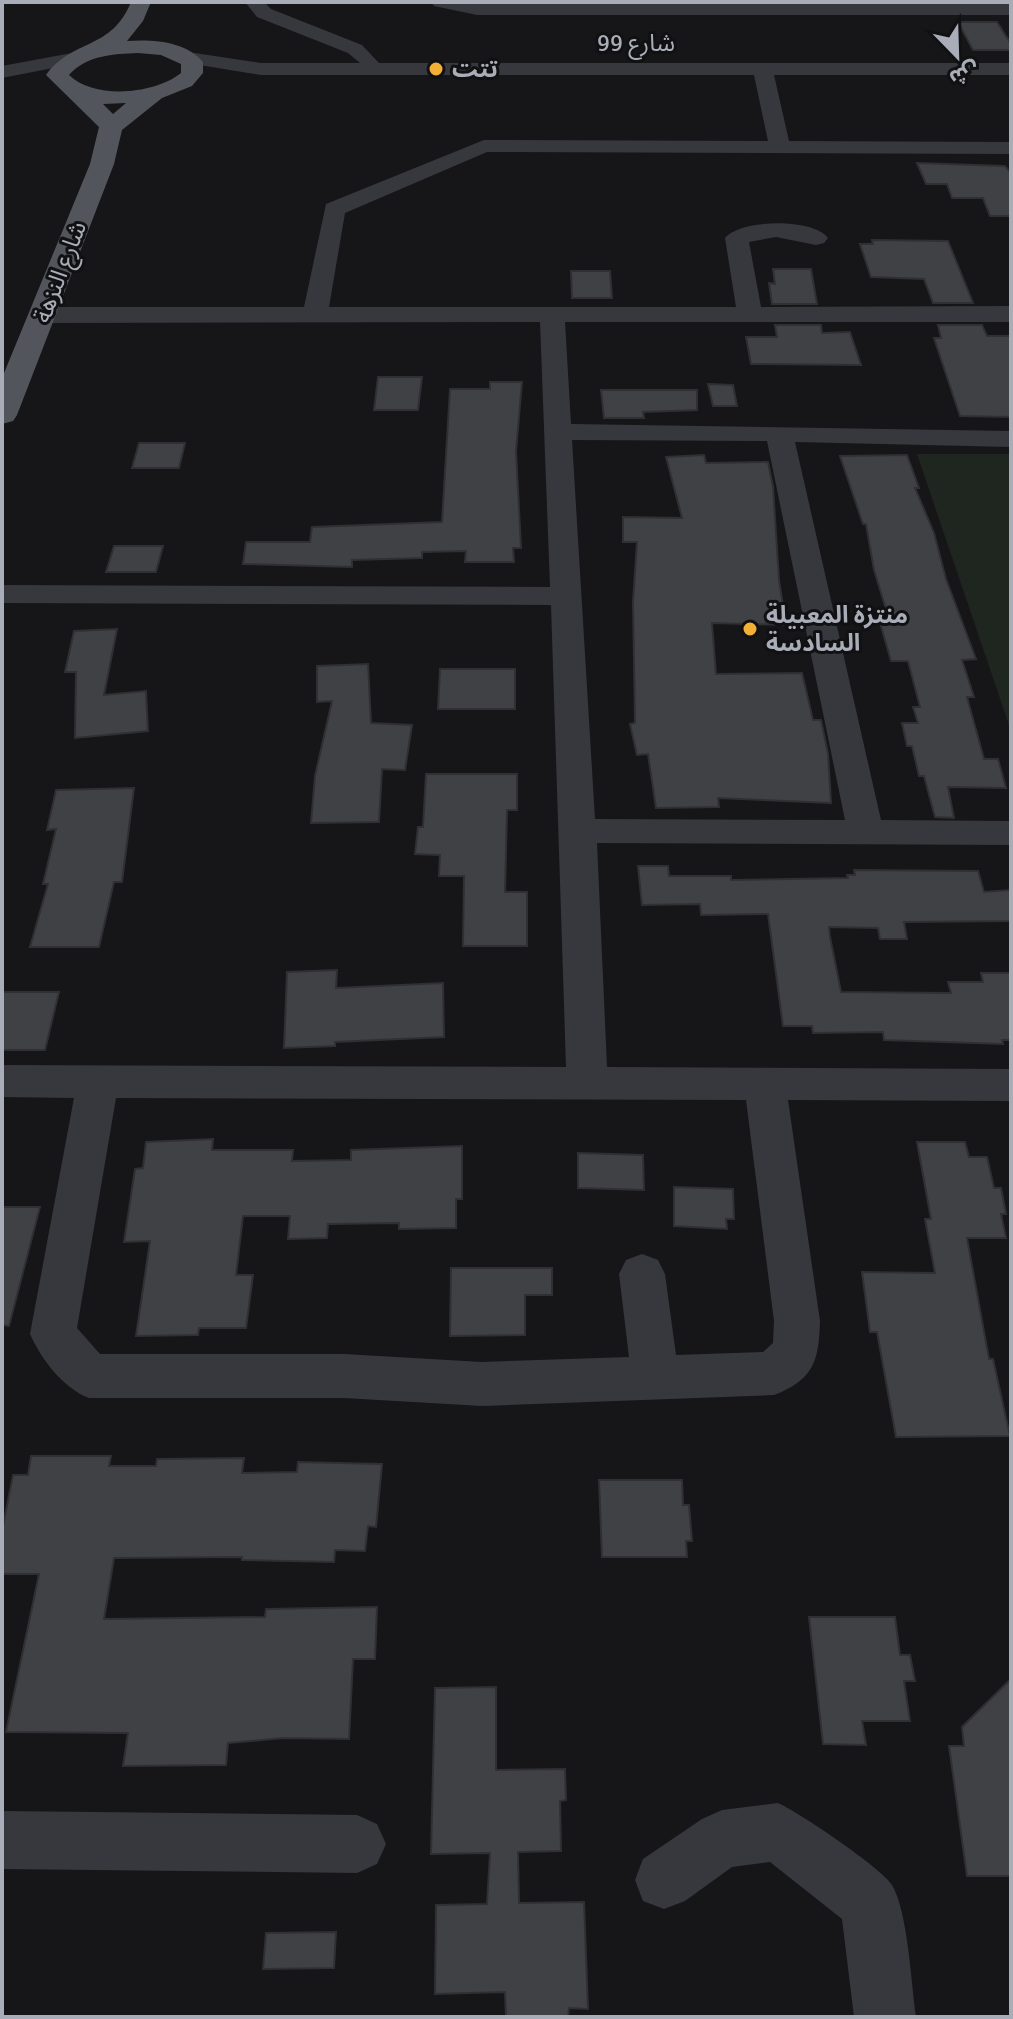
<svg xmlns="http://www.w3.org/2000/svg" width="1013" height="2019" viewBox="0 0 1013 2019" font-family="Signika,'Noto Sans Arabic',sans-serif">
<rect width="100%" height="100%" fill="#161618"/>
<path fill="#1e261f" d="M917,454H1011V731Z"/>
<path fill="#404145" stroke="#303034" stroke-width="2" d="M958,22H997L1011,44V50H973Z
M917,163L1005,166L1011,173V216H990L983,198H952L947,184H926Z
M872,240L948,241L973,303H933L924,279L871,277L860,244H873Z
M773,269H811L817,304H772L769,283L775,284Z
M571,271H610L612,298H572Z
M775,325H821L822,333L850,332L861,365L751,364L746,337H777Z
M938,325H982L987,336H1011V417L960,416L934,338H941Z
M378,377H422L418,410H374Z
M490,382H522L516,451L521,548H513L514,562H465L466,551L422,552V558L352,560V567L243,564L246,542H310L312,527L442,522L450,389H490Z
M708,384L733,385L737,406H713Z
M601,390H697V410L643,412L644,418H604Z
M139,443H185L179,468H132Z
M704,455L706,463L768,462L773,487L779,580L786,625L712,623L716,674L802,673L813,720H821L828,754L831,803L718,798L719,807L656,808L648,754L637,755L630,724L635,723L633,602L637,542H623V517L682,518L666,457Z
M907,455L919,488H915L934,533L946,579L976,659L962,660L974,697H967L984,759H998L1006,788L948,787L954,818L935,817L924,776H919L912,746H907L902,723H918L913,707H920L908,661H891L879,619H889L874,570L866,524H863L840,456Z
M114,546H163L156,572H106Z
M117,629L104,695L146,691L148,731L75,738L76,672H65L74,631Z
M368,664L371,723L412,725L405,770L382,769L379,822L311,823L315,776L332,701L317,702V666Z
M440,669H515V709H438Z
M426,774H517V810H507L505,892H527V946H463L464,876H439L440,855L415,854L418,827H423Z
M134,788L122,882H114L99,947H30L48,884H43L56,829L47,830L56,790Z
M638,866H668L669,876H731V880L848,878L847,875H855L854,870L978,871L984,892L1011,890V921L904,922L907,939H880L878,928L829,927L830,937L841,992L951,993L948,982H983L981,973H1011V1040H1002L1003,1044L884,1040L883,1032L813,1033L812,1026H783L768,914L701,915L700,904L642,905Z
M337,970L336,988L443,983L444,1037L335,1042V1046L284,1048L287,972Z
M2,992H59L45,1050H2Z
M213,1139L212,1150H293L292,1161L351,1160V1150L462,1146V1199H456V1228L399,1229V1223L328,1224L327,1238L288,1239L290,1216H243L236,1275H253L246,1328H199L198,1335L136,1336L150,1241L124,1242L135,1169L143,1168L146,1142Z
M917,1142H965L969,1157H987L994,1188H1001L1006,1214H1001L1006,1238H967L989,1359H993L1010,1436L896,1437L877,1332H870L862,1272L935,1273L925,1219H931Z
M578,1153L643,1155L644,1190L578,1188Z
M674,1187L733,1189L734,1219H726L727,1229L674,1226Z
M2,1207H40L9,1326L2,1325Z
M451,1268H552V1295H525V1335L450,1336Z
M31,1456H111L109,1466H156L157,1459L244,1458L242,1473L297,1472L298,1462L382,1464L376,1527L368,1526L365,1551L335,1550L334,1562L242,1560V1557L114,1558L104,1619L265,1617L266,1609L377,1607L375,1659H353L349,1739L283,1738L228,1743L226,1765L123,1766L128,1733L6,1732L39,1574H2V1531L13,1475H28Z
M599,1480H682L683,1505H689L692,1541H686L687,1557H602Z
M809,1617H895L900,1655H910L915,1681H904L910,1721H862L866,1745L823,1744Z
M1011,1679V1876H967L949,1746H964L962,1727Z
M496,1687V1770L565,1769L566,1800L560,1801L561,1851L518,1852L519,1903L584,1902L588,2009L569,2008L568,2017H506L505,1992L435,1994L436,1905L487,1904L490,1853L431,1854L435,1688Z
M336,1932L334,1968L263,1969L266,1933Z"/>
<g fill="none" stroke-linecap="round" stroke-linejoin="round">
<path fill="#37383d" fill-rule="evenodd" d="M245,2H264L271,9L362,45L379,63H1011V75H774L789,141L1011,142V154L487,152L345,213L329,307H736L725,238C740,219 813,218 828,238L824,243L816,245L776,237L749,242L761,307L1011,306V322H565L571,424L1011,431V447L795,442L881,820L1011,821V845L597,843L607,1067L1011,1069V1101L788,1100L820,1321C819,1360 814,1380 774,1395L482,1406L344,1398H89C63,1388 41,1359 30,1334L74,1098L2,1097V1065L566,1067L551,605L2,603V585L550,587L540,322L43,323L34,320L30,315L34,310L43,307H304L326,204L484,140L768,141L754,75H261L181,62L178,58L188,52L261,63H360L348,53L257,17ZM572,440L767,441L845,820L595,819ZM116,1098L746,1100L774,1321L773,1343L763,1352L676,1355L665,1274L658,1260L642,1254L626,1260L619,1274L629,1357L482,1362L344,1354H100L77,1328Z
M431,2L1011,3V15H477L434,6Z
M72,53L82,59L79,63L2,78V66Z
M778,1803C797,1811 883,1869 892,1885C908,1912 911,1983 916,2017H854L842,1919L770,1862L732,1867L685,1901L664,1909L643,1901L635,1880L643,1859L702,1819L722,1810Z
M2,1811L357,1815L377,1824L386,1844L377,1864L357,1873L2,1869Z"/>
<path fill="#53555c" fill-rule="evenodd" d="M131,2H151L143,21L127,41C152,39 186,41 203,62V73L192,86L162,98L122,130L114,164L17,415L13,421L2,424V378L90,164L99,127L46,75C73,38 111,51 131,2ZM138,53L161,55L181,64V73C155,94 95,100 69,75C87,55 113,54 138,53ZM126,103L113,114L103,104Z"/>
</g>
<g fill="#f2b134" stroke="#111113" stroke-width="3">
<circle cx="436" cy="69" r="8"/>
<circle cx="750" cy="629" r="8"/>
</g>
<g text-anchor="middle" dominant-baseline="central" stroke-width="6" stroke-linejoin="round" paint-order="stroke">
<g font-size="24" fill="#a8adb8" stroke="#111113">
<text x="636" y="43">شارع 99</text>
<text transform="translate(60 272) rotate(-69)">شارع النزهة</text>
</g>
<g font-size="24" font-weight="bold" fill="#a8adb8" stroke="#111113" text-anchor="start">
<text x="452" y="69">تتت</text>
<text x="766" y="615">منتزة المعبيلة<tspan x="766" dy="28">السادسة</tspan></text>
</g>
</g>
<rect width="1013" height="2019" fill="none" stroke="#a8adb8" stroke-width="8"/>
<g transform="translate(957 56) rotate(157)" stroke="#111113" stroke-width="6" paint-order="stroke">
<path d="M0-6L14 30L0 20L-14 30Z" fill="#a8adb8"/>
<text y="-12" font-size="22" font-weight="bold" text-anchor="middle" fill="#a8adb8">ش</text>
</g>
</svg>
